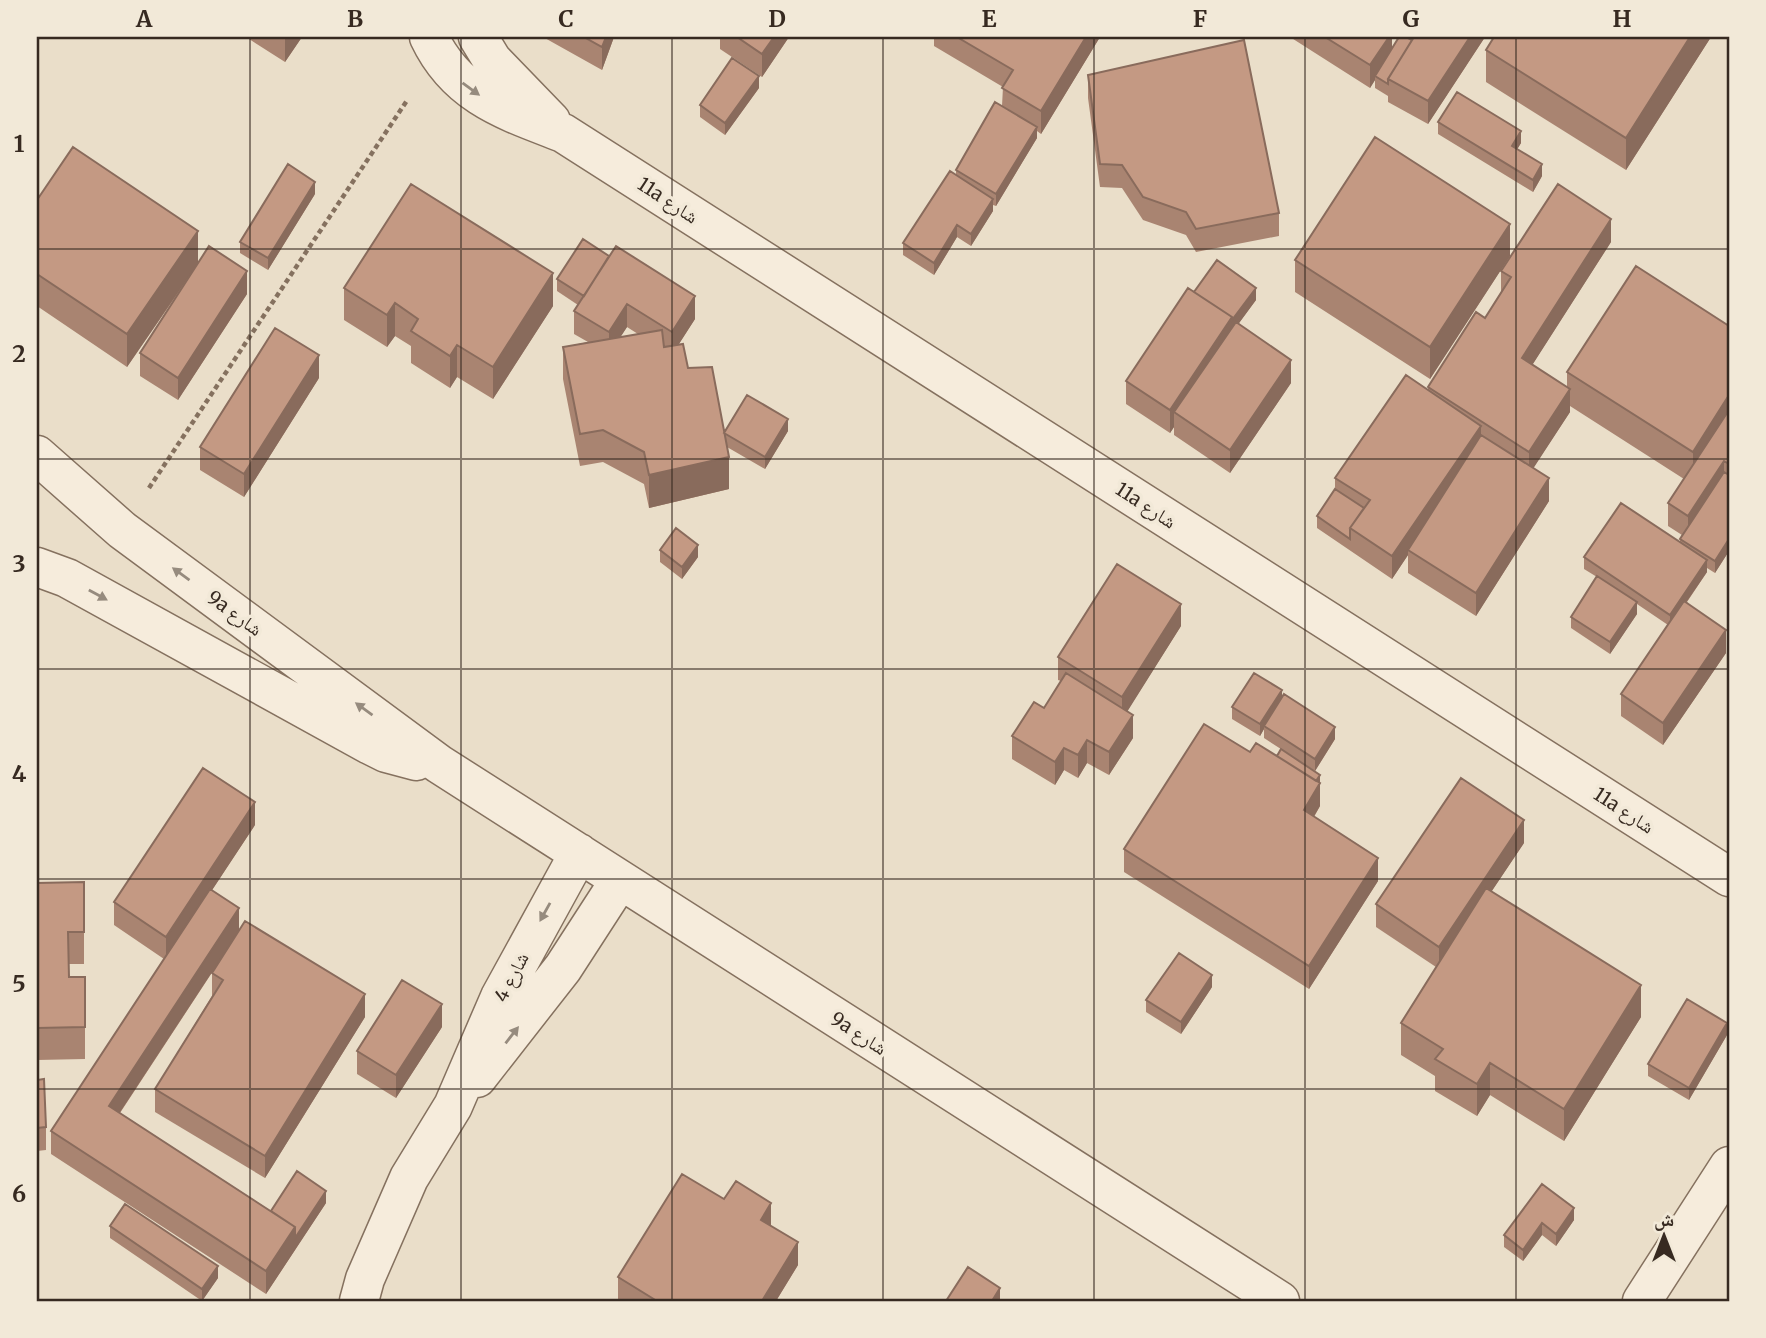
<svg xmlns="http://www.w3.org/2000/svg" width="1766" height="1338" viewBox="0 0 1766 1338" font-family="Merriweather,'Noto Naskh Arabic',serif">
<rect width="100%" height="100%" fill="#eadec9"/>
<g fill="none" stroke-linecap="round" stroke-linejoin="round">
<defs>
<path id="minor" d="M429,37C457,96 506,111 563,133L1729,877
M478,37L492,60L551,121
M37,455L122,530L439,764L1280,1301
M37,567L67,578L370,745L386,753L416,761
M477,1078L563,968L620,880
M359,1301L365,1279L409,1178L453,1106L500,997L579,853
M1642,1301L1729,1166"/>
</defs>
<use href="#minor" stroke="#85715f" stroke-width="41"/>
<path stroke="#85715f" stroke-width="4.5" stroke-dasharray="5 3.5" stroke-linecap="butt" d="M149,488L408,99"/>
<use href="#minor" stroke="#f6ecdc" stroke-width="38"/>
</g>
<path fill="#a98471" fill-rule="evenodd" d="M246,37H302L285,62Z
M543,37H614L602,70Z
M720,37H789L762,77L720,49Z
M934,37H1100L1041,134L1037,131V138L996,206L993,205V211L971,246L957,237L934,275L903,255V243L956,175V170L1002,106L1003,87L934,46Z
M1290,37H1392V48L1412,40L1414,37H1410H1485L1428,124L1388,102V96L1375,88V80L1370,88Z
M1494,37H1711L1626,170L1486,82V50Z
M1088,75L1279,213V236L1196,252L1186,235L1143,220L1122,188L1100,187L1088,98Z
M759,88L725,135L700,117V105Z
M1438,122L1521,143L1517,149L1542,176L1533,192L1438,134Z
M315,194L268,270L240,253V242Z
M37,200L198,263L247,294L178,400L140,376V353L194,270L127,367L37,306Z
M1611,242L1532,365L1567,387V372L1729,326V551L1715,573L1707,568V572L1687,602L1726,653L1663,745L1621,716V694L1668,625L1637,604V614L1610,654L1571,628V617L1597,577L1584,569V557L1680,542V539L1682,535L1668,526V503L1684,479L1570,406V412L1533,468L1549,501L1476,616L1408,573V555L1392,579L1317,528V516L1335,489V478L1428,389V387L1485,318L1501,292V271Z
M1510,256L1430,379L1295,292V260Z
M557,279L695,319L678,345L688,368L724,432L788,431L765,469L727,447L729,489L649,508L644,484L603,462L580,466L563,379V347L588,342L574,334V311L578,305L557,291ZM627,327L638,334L620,337Z
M344,288L553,306L493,399L457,377L450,388L411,363V346L395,336L387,347L344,320Z
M1194,292L1256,300L1238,324L1291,383L1230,473L1174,435V427L1170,433L1126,404V381Z
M319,378L244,497L200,470V447Z
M660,550L698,557L682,579L660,562Z
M1181,626L1127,711L1133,738L1109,775L1087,763L1078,778L1064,770L1055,785L1012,759V736L1044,708L1061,681L1058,680V657Z
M1282,698L1335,739L1315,771L1264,738V729L1260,736L1232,719V707Z
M1320,806L1314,817L1378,881L1309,989L1124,872V849Z
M255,825L212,890L239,929L365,1017L265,1178L155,1112V1089L212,996V973L217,965L120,1113L271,1211L326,1203L266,1294L51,1154V1131L164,959L114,925V902Z
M1524,843L1491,892L1641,1017L1564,1141L1490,1095L1477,1116L1435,1091V1076L1401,1055V1023L1436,967L1376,927V904Z
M84,882V964H69V977H85V1059L37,1060V883Z
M1212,987L1181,1034L1146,1012V1000Z
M442,1027L396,1098L357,1074V1051Z
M1727,1035L1689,1100L1648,1076V1064Z
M37,1080L46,1127V1150L37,1151Z
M1542,1184L1574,1220L1556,1246L1542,1235L1523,1261L1504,1247V1235Z
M724,1199L771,1226L798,1265L776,1301H620L618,1300V1277Z
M110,1226L218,1278L202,1301L110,1238Z"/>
<path fill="#896b5c" d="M287,37H302L285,62V39Z
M606,37H614L602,70V47Z
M774,37H789L762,77V54Z
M1086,37H1100L1041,134V111Z
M1389,37H1392V54L1375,76V80L1370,88V65Z
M1470,37H1485L1428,124V101Z
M1690,37H1711L1626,170V138Z
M759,76V88L725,135V123Z
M1037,127V138L996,206V194Z
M1521,131V143L1512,158V146Z
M1542,164V176L1533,192V180Z
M315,182V194L268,270V258Z
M993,199V211L971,246V234Z
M1611,219V242L1522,381V358Z
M1510,224V256L1430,379V347Z
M957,225V237L934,275V263Z
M198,231V263L127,367V334Z
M247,271V294L178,400V378Z
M553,273V306L493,399V367Z
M1256,288V300L1174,412V427L1170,433V410L1232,317Z
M695,296V319L672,355V332Z
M395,303V336L387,347V315Z
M627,304V327L609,355V332Z
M457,345V377L450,388V356Z
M319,355V378L244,497V474Z
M1291,360V383L1230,473V450Z
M1570,389V412L1529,475V452Z
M1729,395V427L1693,484V452Z
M788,419V431L765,469V457Z
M1481,426V449L1408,550V555L1392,579V556Z
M729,457V489L649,508V475Z
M1724,461V483L1688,539V516Z
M1549,478V501L1476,616V593Z
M1729,539V551L1715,573V561Z
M698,545V557L682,579V567Z
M1707,560V572L1670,626V615Z
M1637,602V614L1610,654V642Z
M1181,604V626L1122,720V697Z
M1726,630V653L1663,745V723Z
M1282,690V702L1264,726V729L1260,736V724Z
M1133,715V738L1109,775V752Z
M1335,727V739L1315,771V759Z
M1087,740V763L1078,778V755Z
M1064,748V770L1055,785V762Z
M1320,775V806L1304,833V810L1312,787Z
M255,802V825L166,960V937Z
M1524,820V843L1439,970V947Z
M1378,858V881L1309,989V966Z
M239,908V931L109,1129V1106Z
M1212,975V987L1181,1034V1022Z
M1641,985V1017L1564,1141V1109Z
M365,994V1017L265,1178V1156Z
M442,1004V1027L396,1098V1075Z
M1727,1023V1035L1689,1100V1088Z
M1490,1063V1095L1477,1116V1084Z
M326,1191V1203L266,1294V1271L295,1227Z
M771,1203V1226L761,1243V1220Z
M1574,1208V1220L1556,1246V1234Z
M1542,1223V1235L1523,1261V1250Z
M798,1242V1265L776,1301H762Z
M218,1266V1278L202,1301V1289Z
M1000,1288V1301H992Z"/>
<path fill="#c49983" stroke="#896b5c" stroke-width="2" d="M584,37H606L602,47Z
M737,37H774L762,54Z
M957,37H1086L1041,111L1002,88L1013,70Z
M1325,37H1389L1370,65Z
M1399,37H1406L1412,40L1388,79V84L1375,76Z
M1414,37H1470L1428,101L1388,79Z
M1494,37H1690L1626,138L1486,50Z
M1244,40L1279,213L1196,229L1186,212L1143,197L1122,165L1100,164L1088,75Z
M732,58L759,76L725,123L700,105Z
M1457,92L1521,131L1512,146L1542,164L1533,180L1438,122Z
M995,102L1037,127L996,194L956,170Z
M1375,137L1510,224L1430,347L1295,260Z
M73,147L198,231L127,334L37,274V200Z
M288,164L315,182L268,258L240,242Z
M950,171L993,199L971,234L957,225L934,263L903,243Z
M411,184L553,273L493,367L457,345L450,356L411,331L418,319L395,303L387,315L344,288Z
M1558,184L1611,219L1522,358L1570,389L1529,452L1428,387L1476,312L1485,318L1511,277L1501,271Z
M583,239L609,256L584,296L557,279Z
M209,246L247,271L178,378L140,353Z
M616,246L695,296L672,332L627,304L609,332L574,311Z
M1217,260L1256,288L1232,320V317L1194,292Z
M1636,266L1729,326V395L1693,452L1567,372Z
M1188,288L1232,317L1170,410L1126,381Z
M1236,322L1291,360L1230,450L1174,412Z
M275,328L319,355L244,474L200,447Z
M662,330L664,347L683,344L688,368L712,367L729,457L649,475L644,452L603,430L580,434L563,347Z
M1406,375L1481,426L1392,556L1350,528L1370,500L1335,478Z
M747,395L788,419L765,457L724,433Z
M1729,410V464L1724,461L1688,516L1668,503Z
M1481,435L1549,478L1476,593L1408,550Z
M1724,472L1729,475V539L1715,561L1680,539Z
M1335,489L1364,508L1350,528V539L1317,516Z
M1621,503L1707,560L1670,615L1584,557Z
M676,528L698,545L682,567L660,550Z
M1117,564L1181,604L1122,697L1058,657Z
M1597,576L1637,602L1610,642L1571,617Z
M1684,601L1726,630L1663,723L1621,694Z
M1066,673L1133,715L1109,752L1087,740L1078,755L1064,748L1055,762L1012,736L1034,702L1044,708Z
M1254,673L1282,690L1260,724L1232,707Z
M1284,694L1335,727L1315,759L1264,726Z
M1204,724L1250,752L1256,743L1320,783L1304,810L1378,858L1309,966L1124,849Z
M1281,749L1320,775L1316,781L1277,756Z
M203,768L255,802L166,937L114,902Z
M1461,778L1524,820L1439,947L1376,904Z
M84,882V932H68L69,977H85V1027L37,1028V883Z
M1486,888L1641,985L1564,1109L1490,1063L1477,1084L1435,1059L1443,1049L1401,1023Z
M210,889L239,908L109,1106L295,1227L266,1271L51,1131Z
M245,921L365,994L265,1156L155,1089L223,980L212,973Z
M1179,953L1212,975L1181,1022L1146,1000Z
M402,980L442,1004L396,1075L357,1051Z
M1687,999L1727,1023L1689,1088L1648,1064Z
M44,1079L46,1127L37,1128V1080Z
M297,1171L326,1191L295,1238V1227L271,1211Z
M682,1174L724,1199L736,1181L771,1203L761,1220L798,1242L762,1301H657L618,1277Z
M1542,1184L1574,1208L1556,1234L1542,1223L1523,1250L1504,1235Z
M125,1204L218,1266L202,1289L110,1226Z
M968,1267L1000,1288L992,1301H946Z"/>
<defs><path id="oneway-solid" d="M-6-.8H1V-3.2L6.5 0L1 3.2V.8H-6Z" transform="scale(1.75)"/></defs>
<g fill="#968b7e">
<use href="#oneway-solid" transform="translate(471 89) rotate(36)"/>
<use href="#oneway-solid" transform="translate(181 574) rotate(-144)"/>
<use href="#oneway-solid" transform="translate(98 595) rotate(29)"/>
<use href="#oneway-solid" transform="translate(364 709) rotate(-144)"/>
<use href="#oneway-solid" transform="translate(545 912) rotate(119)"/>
<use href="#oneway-solid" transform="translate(512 1035) rotate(-52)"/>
</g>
<path fill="none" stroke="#372a21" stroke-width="2" stroke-opacity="0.55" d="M250,37V1301M461,37V1301M672,37V1301M883,37V1301M1094,37V1301M1305,37V1301M1516,37V1301M37,249H1729M37,459H1729M37,669H1729M37,879H1729M37,1089H1729"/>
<g text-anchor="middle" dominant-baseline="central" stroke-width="7" stroke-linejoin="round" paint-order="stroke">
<g font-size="19" fill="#372a21" stroke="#f2e9d8">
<text transform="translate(668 200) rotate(33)">11a شارع</text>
<text transform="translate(1146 505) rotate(33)">11a شارع</text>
<text transform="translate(235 613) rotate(36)">9a شارع</text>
<text transform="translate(1624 810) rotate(33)">11a شارع</text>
<text transform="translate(511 977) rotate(-63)">شارع 4</text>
<text transform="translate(859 1033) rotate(33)">9a شارع</text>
</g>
</g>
<rect width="1766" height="1338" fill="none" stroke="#f2e9d8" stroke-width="77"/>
<g transform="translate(1664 1236)" stroke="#f2e9d8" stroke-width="5" paint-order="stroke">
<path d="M0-5L12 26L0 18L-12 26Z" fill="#372a21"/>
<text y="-10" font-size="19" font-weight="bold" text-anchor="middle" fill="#372a21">ش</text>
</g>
<rect x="38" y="38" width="1690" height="1262" fill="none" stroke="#372a21" stroke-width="2.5"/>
<g font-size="23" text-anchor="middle" font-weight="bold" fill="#372a21">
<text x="144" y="27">A</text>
<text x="355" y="27">B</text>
<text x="566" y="27">C</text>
<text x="777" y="27">D</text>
<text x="989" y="27">E</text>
<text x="1200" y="27">F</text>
<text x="1411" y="27">G</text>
<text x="1622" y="27">H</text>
<text x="19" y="152">1</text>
<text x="19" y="362">2</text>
<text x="19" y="572">3</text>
<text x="19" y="782">4</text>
<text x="19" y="992">5</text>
<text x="19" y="1202">6</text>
</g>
</svg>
